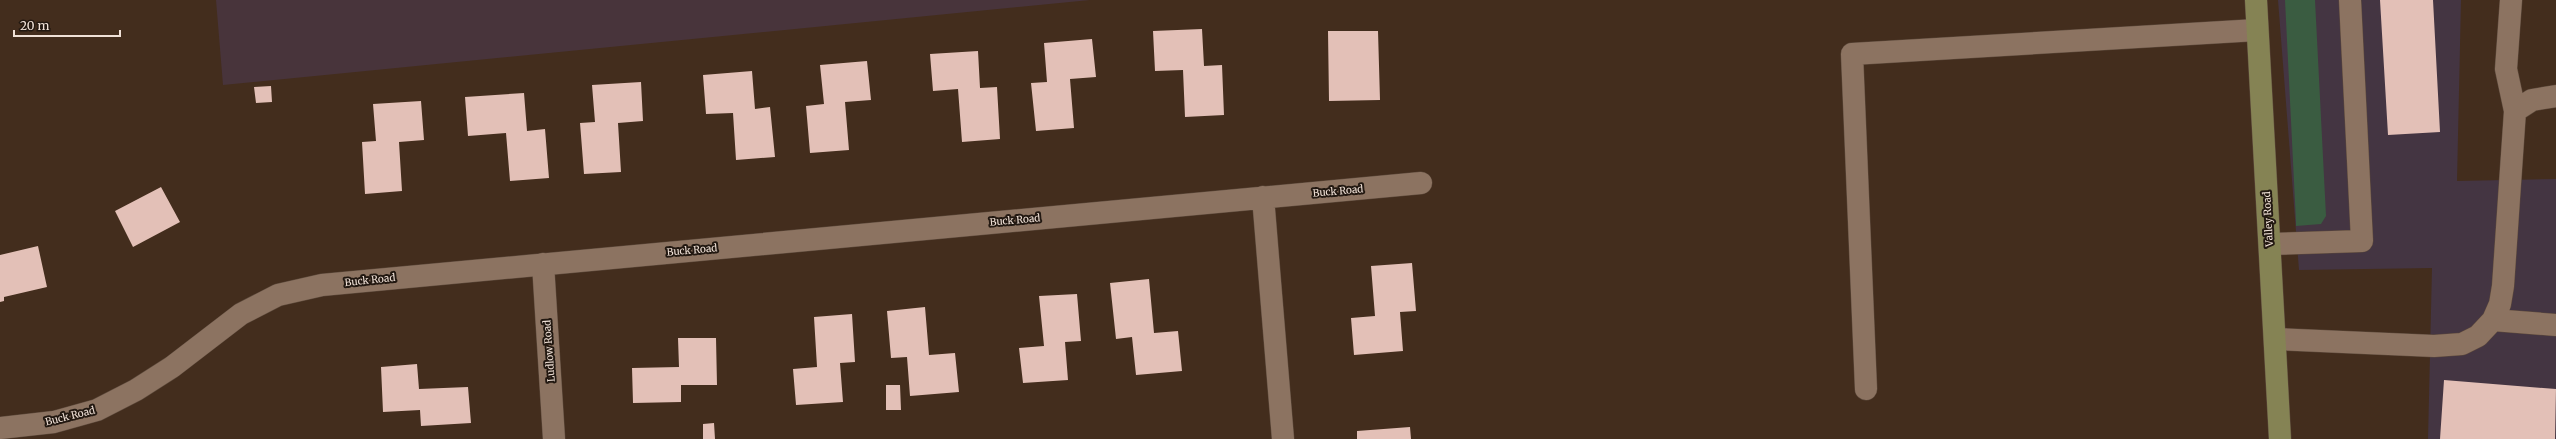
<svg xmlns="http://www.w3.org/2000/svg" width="2556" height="439" viewBox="0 0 2556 439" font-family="Merriweather,serif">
<rect width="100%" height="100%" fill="#432d1d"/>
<path fill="#443542" d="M2278,0H2461L2457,181L2556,179V439H2428L2432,268L2299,270Z"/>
<path fill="#48343b" d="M216,0H1090L223,85Z"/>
<path fill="#3a5c41" d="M2285,0H2315L2326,216L2321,224L2296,226V222Z"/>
<path fill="#e3c0b7" d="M2380,0H2433L2440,132L2388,135Z
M1202,29L1204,66L1222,65L1224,115L1185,117L1183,70L1155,71L1153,31Z
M1328,31H1378L1380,100L1329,101Z
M1092,39L1096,77L1070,79L1074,128L1036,131L1031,83L1047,82L1044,43Z
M978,51L980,88L997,87L1000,139L962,142L958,89L933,91L930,54Z
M867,61L871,100L845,102L849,150L810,153L806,106L824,104L820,65Z
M752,71L755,109L770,107L775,157L736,160L733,113L706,114L703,75Z
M641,82L643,121L618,123L621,172L584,174L580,123L595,122L592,85Z
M271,86L272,102L256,103L254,87Z
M524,93L527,131L545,129L549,178L510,181L506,133L468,136L465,97Z
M421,101L424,140L399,142L402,191L365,194L362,142L376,141L373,104Z
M161,187L180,222L133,247L115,211Z
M38,246L47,287L4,297V301L0,302V255Z
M1412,263L1416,311L1400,312L1403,351L1354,355L1351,318L1375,316L1371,266Z
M1149,279L1154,333L1178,331L1182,371L1136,375L1132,337L1116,339L1110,283Z
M1077,294L1081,341L1065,342L1068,380L1023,383L1019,348L1044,346L1039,296Z
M925,307L929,355L955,353L959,392L910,396L907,357L891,358L887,311Z
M852,314L855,362L840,363L843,402L796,405L793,369L817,367L814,317Z
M678,338H716L717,385H681V402L633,403L632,368L679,367Z
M417,364L419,389L468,387L471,423L421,426L420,410L383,412L381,367Z
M2444,380L2556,389L2555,439H2440Z
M886,385H900L901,410H886Z
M714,423L715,439H703V424Z
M1410,427L1411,439H1357V431Z"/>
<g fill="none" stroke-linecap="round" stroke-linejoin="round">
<defs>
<path id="minor" d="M2515,111L2532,100L2556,96
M1263,197L1283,439
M2270,244L2362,241L2350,0
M543,264L554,439
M2493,320L2556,325
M2275,339L2434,346L2462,344L2478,336L2493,320L2500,304L2503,286L2515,111L2506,69L2511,0
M1866,389L1852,54L2257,30
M0,428L54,422L97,410L136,390L172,367L241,314L278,295L322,285L1421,183"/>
<path id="major" d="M2256,0L2280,439"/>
</defs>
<use href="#minor" stroke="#5d4a3c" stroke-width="23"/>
<use href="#major" stroke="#5d4a3c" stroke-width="23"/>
<use href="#minor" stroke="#8c7361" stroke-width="22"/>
<use href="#major" stroke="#858354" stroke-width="22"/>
</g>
<g text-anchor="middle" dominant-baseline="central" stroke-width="4" stroke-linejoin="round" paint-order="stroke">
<g font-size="10" fill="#f0e1d7" stroke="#221811">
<text transform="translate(1338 191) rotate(-5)">Buck Road</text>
<text transform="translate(2268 219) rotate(-93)">Valley Road</text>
<text transform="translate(1015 220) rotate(-5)">Buck Road</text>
<text transform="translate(692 250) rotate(-5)">Buck Road</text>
<text transform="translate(370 280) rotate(-6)">Buck Road</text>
<text transform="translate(549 351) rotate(-94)">Ludlow Road</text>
<text transform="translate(70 416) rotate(-14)">Buck Road</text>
</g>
</g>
<path d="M14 30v6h106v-6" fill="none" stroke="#f0e1d7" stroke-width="2"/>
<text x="20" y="30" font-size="12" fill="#f0e1d7" stroke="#221811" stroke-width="3" paint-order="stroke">20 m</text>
</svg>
